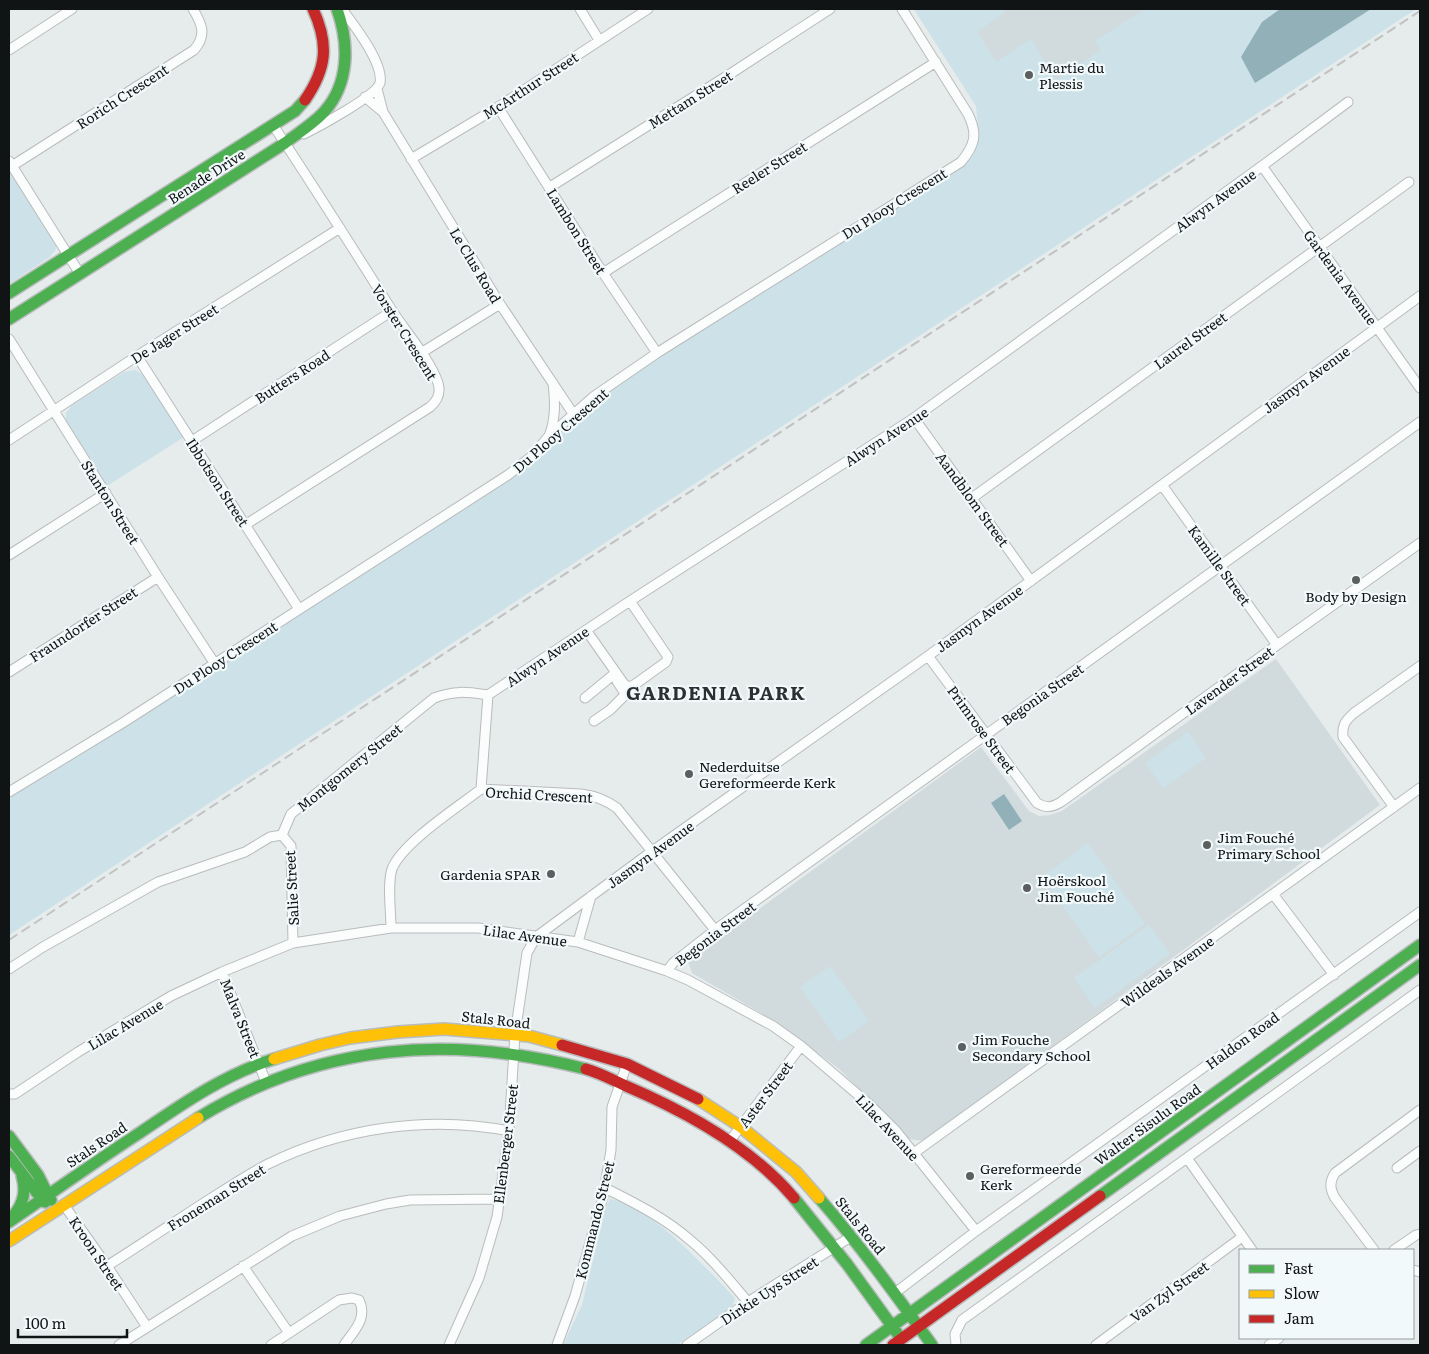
<svg xmlns="http://www.w3.org/2000/svg" width="1429" height="1354" viewBox="0 0 1429 1354" font-family="Literata,serif">
<rect width="100%" height="100%" fill="#e6ebec"/>
<path fill="#d1dbde" d="M914,9H1207L998,140Z
M1276,659L1380,805L924,1141L909,1139L838,1068L773,1020L692,973L688,961L981,747L1029,811L1039,816L1050,815L1062,811Z"/>
<path fill="#cce2e8" d="M914,9H1002L1005,12L977,32L996,62L1031,39L1056,80L1101,50L1095,41L1145,9H1416L9,935V798L525,468L545,449L578,411L591,400L973,150L979,138L976,106Z
M9,168L56,243V249L50,257L9,284Z
M135,370L146,376L184,437L107,486L66,422V413L72,405L124,372Z
M1188,732L1206,758L1163,788L1145,763Z
M1088,843L1145,924L1099,957L1042,877Z
M1149,925L1170,954L1095,1008L1074,978Z
M830,966L869,1021L839,1042L800,987Z
M610,1199C650,1205 707,1269 735,1298L732,1307L677,1345H563L582,1305L606,1207Z"/>
<path fill="#91b0b8" d="M1280,9H1371L1255,83L1241,57L1262,22Z
M1004,794L1022,821L1009,830L991,803Z"/>
<g fill="none" stroke-linecap="round" stroke-linejoin="round">
<defs>
<path id="street" d="M580,9L599,40
M9,50L72,9
M377,89L383,112
M365,97L383,112L500,304L574,415
M498,107L603,273L657,353
M304,134C318,127 376,96 380,83C384,63 353,24 342,9
M411,159L498,107L648,9
M9,161L80,274
M12,166L194,50C207,35 202,24 193,9
M1262,166L1420,388
M550,187L727,76L830,9
M603,273L936,62
M9,339L158,577L215,664
M421,353L500,304
M137,356L299,609
M914,418L1031,581
M549,436C556,419 555,401 553,383
M9,440L137,356L340,228
M192,441L392,311
M1162,485L1277,645
M972,498L1409,182
M245,525L430,407C438,400 441,393 438,383C430,359 405,331 391,309C352,247 313,185 273,125
M9,555L106,493
M586,630L624,684L629,687L634,685L666,662L668,657L630,601
M928,656L1037,803C1046,808 1051,808 1061,802L1277,645L1420,543
M9,672L158,577
M488,695L630,601L914,418L1262,166L1348,102
M585,698L613,675
M594,721L610,710L624,696V692L617,681
M481,789L488,695
M9,792L124,722L508,475L532,456L549,436L593,397L657,353L961,162C975,145 978,134 968,114L902,9
M1394,807L1343,737C1342,725 1345,721 1354,713L1420,666
M282,835L291,846L293,943
M1273,894L1334,975
M391,928C391,911 387,885 392,869C402,843 458,807 481,789L581,794C596,796 606,800 617,808L715,930
M578,942L591,896
M9,969L43,947L158,882L245,852L270,837L282,835L291,814L434,698C455,690 467,692 488,695
M667,971L673,963L715,930L1420,422
M222,972L266,1082
M9,1094H15L78,1052L171,996L222,972L293,943L391,928H478L578,942L667,971L688,980L773,1026L801,1046L870,1105L896,1131L976,1231
M729,1142L801,1046
M914,1153L1420,788
M1187,1158L1252,1250
M1397,1168L1420,1151
M605,1188C635,1203 665,1218 690,1240C712,1258 730,1281 748,1302
M64,1205L107,1266L147,1327
M1374,1250L1335,1198C1330,1189 1329,1182 1335,1173L1420,1110
M1394,1250L1416,1235L1420,1234
M107,1266C137,1247 167,1227 196,1208C220,1193 243,1177 268,1164C341,1128 428,1115 509,1131
M243,1266L289,1333
M1413,1270L1420,1272
M895,1293L976,1231L1420,912
M119,1345L292,1236L340,1216L386,1204L410,1200L500,1199
M271,1345L339,1300L352,1298L359,1300C368,1318 354,1331 344,1345
M449,1345L479,1278L497,1217L509,1131L515,1034L527,953L536,937L651,852L928,656L1420,296
M557,1345L575,1296L603,1197L611,1150L612,1107L627,1064
M687,1345L748,1302L852,1236
M956,1345L955,1334L962,1320L1420,990
M1096,1345L1242,1237
M1269,1345L1279,1338"/>
<path id="fast" d="M9,293L295,111L305,100
M9,319L285,143C298,133 313,124 324,112C350,83 349,43 337,9
M198,1118C320,1043 450,1034 586,1069
M9,1136L38,1175L45,1189V1202
M9,1156L37,1193L51,1200
M1100,1196L1420,965
M794,1198L847,1264L897,1333
M819,1198C860,1245 896,1295 932,1345
M14,1215C24,1202 26,1191 22,1176
M9,1222C53,1192 96,1161 141,1132C182,1104 225,1074 274,1059
M866,1345L1420,945"/>
<path id="slow" d="M274,1059L320,1045L350,1038L398,1032L444,1029L529,1036L562,1045
M698,1099L741,1127L796,1172L819,1198
M9,1241L198,1118"/>
<path id="jam" d="M305,100C327,68 329,44 313,9
M562,1045L627,1064L698,1099
M586,1069C600,1073 613,1080 626,1086C687,1112 751,1147 794,1198
M893,1345L1100,1196"/>
</defs>
<use href="#street" stroke="#b9bcbd" stroke-width="11"/>
<use href="#fast" stroke="#b9bcbd" stroke-width="14"/>
<use href="#slow" stroke="#b9bcbd" stroke-width="14"/>
<use href="#jam" stroke="#b9bcbd" stroke-width="14"/>
<use href="#street" stroke="#fbfcfc" stroke-width="9"/>
<use href="#fast" stroke="#4caf50" stroke-width="11"/>
<use href="#slow" stroke="#ffc107" stroke-width="11"/>
<use href="#jam" stroke="#c62828" stroke-width="11"/>
<path stroke="#c1c2c2" stroke-width="2" stroke-dasharray="10 5" stroke-linecap="butt" d="M9,940L1420,11"/>
</g>
<g fill="#5c5f60" stroke="#f1f9fb" stroke-width="2">
<circle cx="1029" cy="75" r="5"/>
<circle cx="1356" cy="580" r="5"/>
<circle cx="689" cy="774" r="5"/>
<circle cx="1207" cy="845" r="5"/>
<circle cx="551" cy="874" r="5"/>
<circle cx="1027" cy="888" r="5"/>
<circle cx="962" cy="1047" r="5"/>
<circle cx="970" cy="1176" r="5"/>
</g>
<g text-anchor="middle" dominant-baseline="central" stroke-width="4.5" stroke-linejoin="round" paint-order="stroke">
<g font-size="14" fill="#111415" stroke="#f1f9fb" text-anchor="start">
<text x="1039" y="67">Martie du<tspan x="1039" dy="16">Plessis</tspan></text>
<text x="1356" y="596" text-anchor="middle">Body by Design</text>
<text x="699" y="766">Nederduitse<tspan x="699" dy="16">Gereformeerde Kerk</tspan></text>
<text x="1217" y="837">Jim Fouché<tspan x="1217" dy="16">Primary School</tspan></text>
<text x="541" y="874" text-anchor="end">Gardenia SPAR</text>
<text x="1037" y="880">Hoërskool<tspan x="1037" dy="16">Jim Fouché</tspan></text>
<text x="972" y="1039">Jim Fouche<tspan x="972" dy="16">Secondary School</tspan></text>
<text x="980" y="1168">Gereformeerde<tspan x="980" dy="16">Kerk</tspan></text>
</g>
<g font-size="14" fill="#111415" stroke="#f1f9fb">
<text transform="translate(530 85) rotate(-33)">McArthur Street</text>
<text transform="translate(122 96) rotate(-33)">Rorich Crescent</text>
<text transform="translate(690 99) rotate(-32)">Mettam Street</text>
<text transform="translate(769 167) rotate(-32)">Reeler Street</text>
<text transform="translate(206 176) rotate(-33)">Benade Drive</text>
<text transform="translate(1215 200) rotate(-36)">Alwyn Avenue</text>
<text transform="translate(894 203) rotate(-32)">Du Plooy Crescent</text>
<text transform="translate(577 231) rotate(58)">Lambon Street</text>
<text transform="translate(476 265) rotate(59)">Le Clus Road</text>
<text transform="translate(1341 277) rotate(54)">Gardenia Avenue</text>
<text transform="translate(405 332) rotate(58)">Vorster Crescent</text>
<text transform="translate(174 333) rotate(-32)">De Jager Street</text>
<text transform="translate(1190 340) rotate(-36)">Laurel Street</text>
<text transform="translate(292 376) rotate(-33)">Butters Road</text>
<text transform="translate(1306 379) rotate(-36)">Jasmyn Avenue</text>
<text transform="translate(560 430) rotate(-41)">Du Plooy Crescent</text>
<text transform="translate(886 436) rotate(-33)">Alwyn Avenue</text>
<text transform="translate(218 482) rotate(57)">Ibbotson Street</text>
<text transform="translate(973 499) rotate(54)">Aandblom Street</text>
<text transform="translate(111 502) rotate(58)">Stanton Street</text>
<text transform="translate(1220 565) rotate(54)">Kamille Street</text>
<text transform="translate(979 618) rotate(-36)">Jasmyn Avenue</text>
<text transform="translate(83 624) rotate(-33)">Fraundorfer Street</text>
<text transform="translate(547 656) rotate(-34)">Alwyn Avenue</text>
<text transform="translate(225 657) rotate(-33)">Du Plooy Crescent</text>
<text transform="translate(1229 680) rotate(-36)">Lavender Street</text>
<text transform="translate(1042 694) rotate(-35)">Begonia Street</text>
<text transform="translate(982 729) rotate(54)">Primrose Street</text>
<text transform="translate(349 767) rotate(-39)">Montgomery Street</text>
<text transform="translate(539 794) rotate(3)">Orchid Crescent</text>
<text transform="translate(650 854) rotate(-36)">Jasmyn Avenue</text>
<text transform="translate(291 888) rotate(-93)">Salie Street</text>
<text transform="translate(715 933) rotate(-37)">Begonia Street</text>
<text transform="translate(525 935) rotate(8)">Lilac Avenue</text>
<text transform="translate(1167 971) rotate(-36)">Wildeals Avenue</text>
<text transform="translate(241 1018) rotate(68)">Malva Street</text>
<text transform="translate(496 1019) rotate(6)">Stals Road</text>
<text transform="translate(125 1024) rotate(-31)">Lilac Avenue</text>
<text transform="translate(1242 1040) rotate(-36)">Haldon Road</text>
<text transform="translate(765 1094) rotate(-53)">Aster Street</text>
<text transform="translate(1147 1124) rotate(-36)">Walter Sisulu Road</text>
<text transform="translate(888 1127) rotate(47)">Lilac Avenue</text>
<text transform="translate(96 1144) rotate(-34)">Stals Road</text>
<text transform="translate(505 1144) rotate(-83)">Ellenberger Street</text>
<text transform="translate(216 1197) rotate(-32)">Froneman Street</text>
<text transform="translate(594 1220) rotate(-76)">Kommando Street</text>
<text transform="translate(861 1225) rotate(51)">Stals Road</text>
<text transform="translate(97 1253) rotate(56)">Kroon Street</text>
<text transform="translate(769 1290) rotate(-33)">Dirkie Uys Street</text>
<text transform="translate(1169 1291) rotate(-36)">Van Zyl Street</text>
</g>
<g font-size="19" font-weight="bold" letter-spacing="1" fill="#2b3133" stroke="#f1f9fb">
<text x="716" y="692">GARDENIA PARK</text>
</g>
</g>
<rect width="1429" height="1354" fill="none" stroke="#111415" stroke-width="20"/>
<rect x="1239" y="1249" width="175" height="90" fill="#f1f9fb" stroke="#979d9f"/>
<rect x="1249" y="1265" width="25" height="8" fill="#4caf50" stroke="#979d9f"/>
<text x="1284" y="1274" font-size="15" fill="#111415">Fast</text>
<rect x="1249" y="1290" width="25" height="8" fill="#ffc107" stroke="#979d9f"/>
<text x="1284" y="1299" font-size="15" fill="#111415">Slow</text>
<rect x="1249" y="1315" width="25" height="8" fill="#c62828" stroke="#979d9f"/>
<text x="1284" y="1324" font-size="15" fill="#111415">Jam</text>
<path d="M18 1329v8h109v-8" fill="none" stroke="#111415" stroke-width="2.5"/>
<text x="25" y="1329" font-size="15" fill="#111415" stroke="#f1f9fb" stroke-width="4" paint-order="stroke">100 m</text>
</svg>
